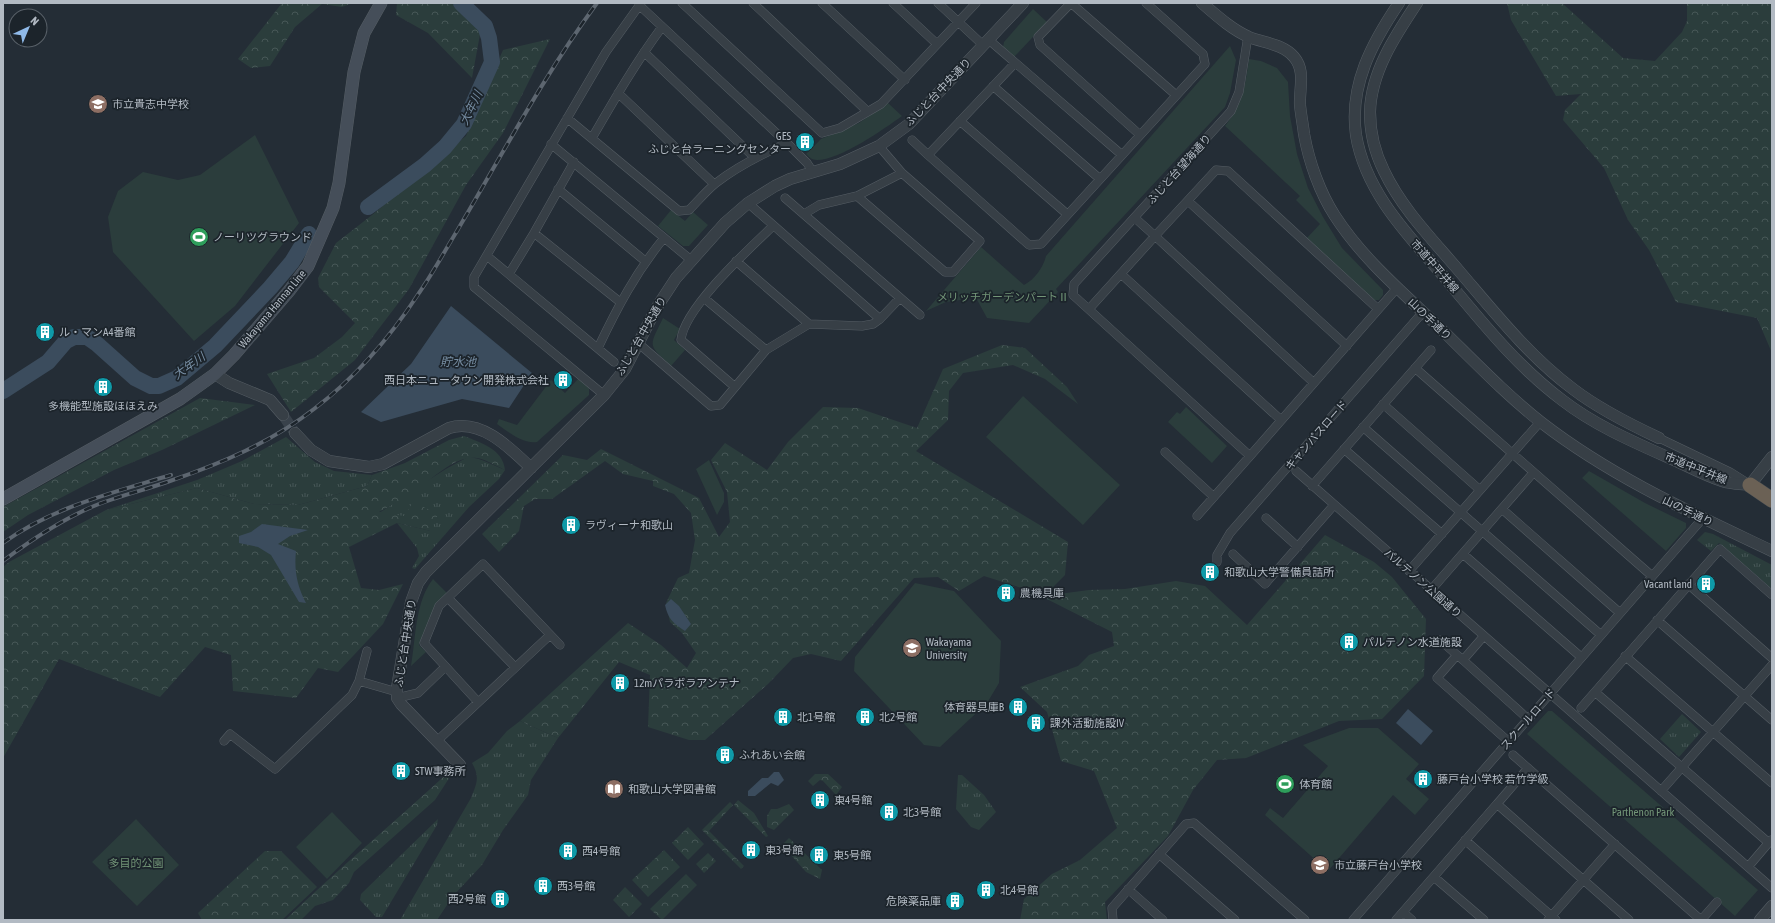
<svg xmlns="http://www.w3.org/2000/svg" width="1775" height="923" viewBox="0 0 1775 923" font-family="'Asap Condensed','Noto Sans JP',sans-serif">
<defs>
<pattern id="grass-tufts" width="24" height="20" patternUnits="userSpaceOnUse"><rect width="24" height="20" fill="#2b3d3c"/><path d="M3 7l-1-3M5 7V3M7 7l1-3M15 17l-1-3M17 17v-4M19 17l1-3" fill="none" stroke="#475757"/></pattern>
<pattern id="forest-crowns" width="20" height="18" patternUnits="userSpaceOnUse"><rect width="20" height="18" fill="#2b3d3c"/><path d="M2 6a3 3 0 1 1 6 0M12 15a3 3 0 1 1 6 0" fill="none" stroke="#475757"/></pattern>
</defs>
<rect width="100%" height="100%" fill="#242d36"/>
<path fill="url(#grass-tufts)" d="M286,437L315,462L334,471L372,475L367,486L298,505L254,504L197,488L106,510L197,480L242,461Z
M468,457C482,458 492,465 505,470L499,479L469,507L415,569L412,568L419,556L417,548L397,523L431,531L404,517L379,513C408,495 437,472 468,457Z
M1705,532L1713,534L1772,565V589L1719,543L1711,551L1697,540Z
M1682,714L1701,732L1679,757L1660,739Z
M520,721L558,738L531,780L528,795L503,830L482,865L453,896L437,920H400L471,798C477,783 480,777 472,763L488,753L507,731Z
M958,775H962L984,795L996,812L979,830L971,827L956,809Z
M438,819L437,825L382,917H376L360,900L361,894Z"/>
<path fill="url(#forest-crowns)" d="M282,3H353L342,7L322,4L295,27L270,66L251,68L238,59Z
M397,3H470L483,18L472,78L428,33L396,15Z
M1507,3H1562L1623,58L1655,61L1682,32L1687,21V3H1772V353L1757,318L1676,302L1649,250L1628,220L1604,168L1563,120L1565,110L1581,94L1556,96L1511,20Z
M550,39L503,133L466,185L409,289L355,360L291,412L267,374L314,358L342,337L355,323L319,287L318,278L336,243L372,215L466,136L503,50Z
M1002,345L1025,348L1067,387L1078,404L1045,379L1013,365L963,373L949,391L948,420L916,451L1068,542L1065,575L1053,587L1059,594L1089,590L1125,589L1176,581L1205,586L1247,625L1325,535L1374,562L1392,577L1426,619L1424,676L1382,719L1339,721L1246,758L1217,760L1193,790L1168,836L1105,902L1107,920H1020L1024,899L1052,874L1080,860L1117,828L1094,771L1061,761L1047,712L1020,687L1078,666L1089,655L1114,646L1112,632L1031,591L984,576L959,591L938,577L914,578L841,661L811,654L793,658L768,684L705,740H689L648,727L650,675L619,662L558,738L520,721L628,623L661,645L687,668L696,653L682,633L670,622L666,603L678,578L689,573L695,540L691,513L674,494L653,486V481L623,474L605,461L552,499H535L524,506L519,531L499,552L482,534L563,455L587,460L601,449L699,498L719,537L730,522L727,492L711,460L725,443L767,470L788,442L823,407L858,408L917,428L943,369Z
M200,398L255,405L162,450L114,470L28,515L3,532V507Z
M464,436C481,443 503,449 505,470C498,467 483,458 477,458C455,455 434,478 416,490C404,498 392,505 379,512L404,516L413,502L438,514L431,531L397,523L349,547L361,588L379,590L403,584L383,624L338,672L318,668L296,698L233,691L231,655L205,647L160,697L59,659L3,758V567L9,562L106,510L197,488L254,504L298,505L367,486L372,475L405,463L449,440Z
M452,769H455L435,800L354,872L349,883L333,900L315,906L301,920H285C339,868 397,820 452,769Z
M815,774H828L842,787L836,795L823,781L820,780L813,786L808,781Z
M738,800L754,813L768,836L766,837L734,805Z
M730,802L733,805L709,831L744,866L741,869L702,830Z
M789,804L794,810L774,830L767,827V816L771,809H777Z
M688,827L704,844L688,860L672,843Z
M789,838L822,870L820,879L806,872L782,845Z
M664,850L680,867L648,897L632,880Z
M265,851H281L317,887L282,920H202L198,913Z
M708,853L716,861L704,873L696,864Z
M686,874L697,885L662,920L650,909Z
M625,887L642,904L629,917L613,900Z"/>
<path fill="#2b3d3c" d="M1033,9L1047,22L1014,57L1003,47L1004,42Z
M1230,46L1236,60L1230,93L1225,107L1056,289L1058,292L1029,323L987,318L975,296L967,299L946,302L926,311L981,247L1024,285C1035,279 1043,268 1046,256Z
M1249,59L1261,61L1277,68L1288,82L1290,116L1297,154L1308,188L1323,217L1342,248L1383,290V295L1379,300H1373L1306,239L1320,224L1296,200L1300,196L1225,126C1243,103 1245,87 1249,59Z
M888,103L902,116C884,129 840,160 817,160C812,160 809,157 806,154L821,139L859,123Z
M255,135L299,223L235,306L194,341L113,252L108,217L118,191L143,172L178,180L200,175Z
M671,210L685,221L693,212L708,225L689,246H683L658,226Z
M663,318L680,329L674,340L685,350L671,366C647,344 649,347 663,318Z
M578,379L589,388V395L537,442C522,444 510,433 497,424L499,419L517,425L551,380L565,393Z
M1023,396L1120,485L1083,525L986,437Z
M1186,407L1227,446L1212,463L1168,422L1177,412L1180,414Z
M709,460L724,493V502L717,515L696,469Z
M1589,471L1645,503L1686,523V528L1666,551L1582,478Z
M433,579L447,593L436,603L419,645L426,652L411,666C416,637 415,602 433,579Z
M915,583L954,591L1001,641L999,683L987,703L940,747L924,745L854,671L855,657Z
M1548,711H1552L1758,890L1735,916L1527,734Z
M1349,728H1378L1419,764L1406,779L1429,799L1415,815L1393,795L1328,871L1265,815L1270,808L1283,818L1328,766L1303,745Z
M332,812L362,843L327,879L296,847Z
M136,819L179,865L137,906L92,862Z"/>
<path fill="#3b4c5d" d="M451,306L532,373L509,408L462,399L381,422L361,412L411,364Z
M262,524L308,530L290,536L278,544L296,551C294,571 297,585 306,603L299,602L271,555L258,547L239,543V536L251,532Z
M671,599L679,606L691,624L685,631C673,623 668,619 665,605Z
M1408,709L1433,731L1421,745L1396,723Z
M774,772H779L784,780L778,786L771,783L755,796H748V791L762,778H768Z"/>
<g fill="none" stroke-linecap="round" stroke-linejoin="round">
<path stroke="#3b4c5d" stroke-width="16" d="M368,207L425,165L445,147L464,124L492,62L489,38L485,26L461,3
M3,391L48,362L66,341L74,337H87L97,344L135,378L151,386H159L177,378L215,346L270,288L292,262L309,234"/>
<path stroke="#39424b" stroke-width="11" stroke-dasharray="11 5.5" stroke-linecap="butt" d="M283,415L295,433"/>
<defs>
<path id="minor" d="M682,3L822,133L840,128L881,104L976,3
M753,3L867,111
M822,3L905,80
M893,3L937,44
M938,3L983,45
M1071,3L1038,37L1040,45L1140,135
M1071,3L1176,95
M639,5L787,143L807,163L813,172
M1248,36L1239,92L1231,111L1074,284L1073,295L1250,456L1397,288
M989,40L1122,155
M644,52L755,158
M1015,63L928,155L1029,245L1041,244L1205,64L1203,54L1146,3
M993,86L1100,179
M618,93L714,184
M567,118L679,211L689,210C698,201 706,191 716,183C738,166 762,154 787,143
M960,121L1067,214
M592,138C614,100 636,62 662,27
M912,140L928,155
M551,144L691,260
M558,189L645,261
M857,196L945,272H953L980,241L902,173L879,146
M785,198L920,315
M1188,201L1347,346
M748,203L880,319
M804,214L819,205L857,196L902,173
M534,233L620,302
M487,256L614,362
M736,261L809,324
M509,274L534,233L574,162
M1121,274L1281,420
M704,298L766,350
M1089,309L1155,236L1135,218
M638,343L711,406L720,405L766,350L809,324L862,326L873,324L880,319L900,298
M598,348C617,308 636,272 664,238
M1415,368L1652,576
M1314,383L1155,236L1216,170L1228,171L1378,309
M735,387L681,340C684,308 749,249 773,226
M604,395L474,287V277L606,52L641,3
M1383,404L1480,490
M1363,427L1601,635
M1659,438L1730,472L1749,484
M1344,449L1442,534
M1165,452L1214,497
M1296,471L1772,888
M1312,486L1431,350
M1502,509L1620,613
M1197,516L1250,456
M1266,518L1298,547
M1233,554L1265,584L1334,505
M1463,554L1581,657
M1217,562V555L1230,533L1423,312
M1409,571L1540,422
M1688,584L1772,658
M1431,590L1533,473
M448,598L515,667
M1657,620L1772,720
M1483,637L1463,660L1457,655L1437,678L1508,741
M1440,640L1457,655
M1625,656L1772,783
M1463,660L1528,719
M359,681L397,692
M1595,692L1769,843
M397,698L418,693L445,667
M478,702L424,643L439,606L483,564L560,645
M1581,708L1720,549L1772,595
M224,741L230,734L275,769L352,695L359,681L367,651
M437,741L550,635
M1513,755L1701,920
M1528,768L1497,804L1629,920
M1661,791L1772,665
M1465,840L1556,920
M1159,854L1235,920
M1748,867L1771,840
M1434,877L1484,920
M1128,889L1163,920
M1403,912L1412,920
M1702,919L1717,902
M1113,920L1112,908L1186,824L1194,823L1305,920
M1353,920L1703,518
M1396,920L1497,804
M1548,920L1615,844"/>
<path id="tertiary" d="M1202,3C1216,15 1231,29 1249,37C1264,43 1283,44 1294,57C1306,71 1299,89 1300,105C1301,115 1303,125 1304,134C1309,162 1320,193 1335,216C1362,258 1402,292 1438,326C1472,359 1505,394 1542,423C1612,477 1692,513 1772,551
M1399,3C1372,43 1349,85 1356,135C1365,190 1405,232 1440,272C1478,317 1514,364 1562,400C1593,424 1629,440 1665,456C1684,464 1703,475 1722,481C1731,484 1741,484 1750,485L1772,457
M1417,3C1395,36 1371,72 1370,112C1370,133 1375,153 1384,171C1402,209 1433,240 1460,272C1495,313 1529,356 1573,389C1599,409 1629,424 1659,438
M215,374L229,383L270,400L283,415
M295,433L311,450L329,461L369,467L383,464L449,428C481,418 510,448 531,468
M460,765L401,704L397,698V688L411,602L418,583L426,572L604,395L625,369L657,307L676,278L725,223L748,203L775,186L790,179L840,164L879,146L909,124L1023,3
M1760,920L1772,906"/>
<path id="secondary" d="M3,499L180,399L215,374L234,355L289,291L308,266L333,208L339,183L354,72L364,33L381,3"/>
<path id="motorway" d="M1750,485L1772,500"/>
</defs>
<use href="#minor" stroke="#555d64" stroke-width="9"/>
<use href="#tertiary" stroke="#555d64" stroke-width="12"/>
<use href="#secondary" stroke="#555d64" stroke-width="13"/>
<use href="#motorway" stroke="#424a51" stroke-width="16"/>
<use href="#minor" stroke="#373f46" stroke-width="8"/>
<use href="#tertiary" stroke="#373f46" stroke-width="11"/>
<use href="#secondary" stroke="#454e59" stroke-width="12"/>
<use href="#motorway" stroke="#6b6155" stroke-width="15"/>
<defs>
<path id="rail" d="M3,543C53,507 112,493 171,475
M3,561C31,540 61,520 94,506C118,496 145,490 170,481C222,463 270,443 314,409C355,378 391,336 419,293C433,273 444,252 457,231C502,155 544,75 597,3"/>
</defs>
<use href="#rail" stroke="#5d6670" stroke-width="4"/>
<use href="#rail" stroke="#1c242b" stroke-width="2.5" stroke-dasharray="8" stroke-linecap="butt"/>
</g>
<defs>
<symbol id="school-disc" viewBox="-11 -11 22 22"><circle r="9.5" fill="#8d6e63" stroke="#1c242b"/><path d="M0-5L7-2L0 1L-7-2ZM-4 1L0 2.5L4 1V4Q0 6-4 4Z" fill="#fff"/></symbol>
<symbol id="building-disc" viewBox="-11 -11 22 22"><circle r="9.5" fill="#0f9aa8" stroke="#1c242b"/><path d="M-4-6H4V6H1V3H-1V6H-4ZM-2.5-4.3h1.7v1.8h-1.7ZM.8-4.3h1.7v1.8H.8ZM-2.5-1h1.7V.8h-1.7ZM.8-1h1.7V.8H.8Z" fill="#fff"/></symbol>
<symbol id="stadium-disc" viewBox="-11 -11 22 22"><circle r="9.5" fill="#2e9e5b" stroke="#1c242b"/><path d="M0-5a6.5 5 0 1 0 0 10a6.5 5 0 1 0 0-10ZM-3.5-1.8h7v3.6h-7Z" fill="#fff"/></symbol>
<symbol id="university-disc" viewBox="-11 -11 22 22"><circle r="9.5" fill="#8d6e63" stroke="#1c242b"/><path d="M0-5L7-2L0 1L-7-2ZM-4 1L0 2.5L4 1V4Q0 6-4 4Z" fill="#fff"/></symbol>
<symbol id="library-disc" viewBox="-11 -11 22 22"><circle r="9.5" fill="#8d6e63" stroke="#1c242b"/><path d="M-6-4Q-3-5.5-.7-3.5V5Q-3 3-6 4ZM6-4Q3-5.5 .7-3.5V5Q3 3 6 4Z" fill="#fff"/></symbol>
</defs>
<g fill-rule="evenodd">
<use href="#school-disc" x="87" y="93" width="22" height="22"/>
<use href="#building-disc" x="794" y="131" width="22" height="22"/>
<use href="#stadium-disc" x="188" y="226" width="22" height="22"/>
<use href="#building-disc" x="34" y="321" width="22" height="22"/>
<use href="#building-disc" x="552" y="369" width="22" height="22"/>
<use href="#building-disc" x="92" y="376" width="22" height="22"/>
<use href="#building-disc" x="560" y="514" width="22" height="22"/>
<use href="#building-disc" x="1199" y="561" width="22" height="22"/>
<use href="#building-disc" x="1695" y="573" width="22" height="22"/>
<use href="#building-disc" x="995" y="582" width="22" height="22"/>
<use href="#building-disc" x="1338" y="631" width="22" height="22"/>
<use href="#university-disc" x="901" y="637" width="22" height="22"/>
<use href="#building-disc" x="609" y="672" width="22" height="22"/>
<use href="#building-disc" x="1007" y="696" width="22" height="22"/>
<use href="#building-disc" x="772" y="706" width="22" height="22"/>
<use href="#building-disc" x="854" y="706" width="22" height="22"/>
<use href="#building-disc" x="1025" y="712" width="22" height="22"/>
<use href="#building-disc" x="714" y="744" width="22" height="22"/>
<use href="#building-disc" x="390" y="760" width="22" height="22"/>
<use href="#building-disc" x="1412" y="768" width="22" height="22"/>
<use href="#stadium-disc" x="1274" y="773" width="22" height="22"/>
<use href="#library-disc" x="603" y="778" width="22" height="22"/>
<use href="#building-disc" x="809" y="789" width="22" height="22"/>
<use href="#building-disc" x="878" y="801" width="22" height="22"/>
<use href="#building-disc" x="740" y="839" width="22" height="22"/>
<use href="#building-disc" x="557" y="840" width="22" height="22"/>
<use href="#building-disc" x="808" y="844" width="22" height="22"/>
<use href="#school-disc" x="1309" y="854" width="22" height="22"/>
<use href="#building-disc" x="532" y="875" width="22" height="22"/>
<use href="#building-disc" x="975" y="879" width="22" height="22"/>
<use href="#building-disc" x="489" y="888" width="22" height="22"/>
<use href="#building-disc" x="944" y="890" width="22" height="22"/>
</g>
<g text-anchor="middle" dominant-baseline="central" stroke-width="3.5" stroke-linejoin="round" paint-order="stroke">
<g font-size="11" fill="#b2bac3" stroke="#1c242b">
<text transform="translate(938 92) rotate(-46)">ふじと台 中央通り</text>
<text transform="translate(1179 169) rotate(-48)">ふじと台 望海通り</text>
<text transform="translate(1435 266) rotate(49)">市道中平井線</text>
<text transform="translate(272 309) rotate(-50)">Wakayama Hannan Line</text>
<text transform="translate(1430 319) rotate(44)">山の手通り</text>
<text transform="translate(641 336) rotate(-60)">ふじと台 中央通り</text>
<text transform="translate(1316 435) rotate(-49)">キャンパスロード</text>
<text transform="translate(1696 468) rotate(22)">市道中平井線</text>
<text transform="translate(1688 511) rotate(26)">山の手通り</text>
<text transform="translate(1423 583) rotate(41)">パルテノン公園通り</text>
<text transform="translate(405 643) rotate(-81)">ふじと台 中央通り</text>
<text transform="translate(1528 719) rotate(-49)">スクールロード</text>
</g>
<g font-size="11" fill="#b2bac3" stroke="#1c242b" text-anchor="start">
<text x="112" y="104">市立貴志中学校</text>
<text x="791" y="136" text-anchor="end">GES<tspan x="791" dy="13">ふじと台ラーニングセンター</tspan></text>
<text x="213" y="237">ノーリツグラウンド</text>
<text x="59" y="332">ル・マンA4番館</text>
<text x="549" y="380" text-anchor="end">西日本ニュータウン開発株式会社</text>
<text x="103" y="406" text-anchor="middle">多機能型施設ほほえみ</text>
<text x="585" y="525">ラヴィーナ和歌山</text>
<text x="1224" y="572">和歌山大学警備員詰所</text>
<text x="1692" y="584" text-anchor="end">Vacant land</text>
<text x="1020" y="593">農機具庫</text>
<text x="926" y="642">Wakayama<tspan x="926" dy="13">University</tspan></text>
<text x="1363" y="642">パルテノン水道施設</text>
<text x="634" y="683">12mパラボラアンテナ</text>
<text x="1004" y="707" text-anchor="end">体育器具庫B</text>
<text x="797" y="717">北1号館</text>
<text x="879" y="717">北2号館</text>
<text x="1050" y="723">課外活動施設IV</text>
<text x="739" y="755">ふれあい会館</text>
<text x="415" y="771">STW事務所</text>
<text x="1437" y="779">藤戸台小学校 若竹学級</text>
<text x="1299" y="784">体育館</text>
<text x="628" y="789">和歌山大学図書館</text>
<text x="834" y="800">東4号館</text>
<text x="903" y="812">北3号館</text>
<text x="765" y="850">東3号館</text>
<text x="582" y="851">西4号館</text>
<text x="833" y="855">東5号館</text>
<text x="1334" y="865">市立藤戸台小学校</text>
<text x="557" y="886">西3号館</text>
<text x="1000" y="890">北4号館</text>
<text x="486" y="899" text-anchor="end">西2号館</text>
<text x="941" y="901" text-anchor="end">危険薬品庫</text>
</g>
<g font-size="11" fill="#739678" stroke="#1c242b">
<text x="1003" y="297">メリッチガーデンパートⅡ</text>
<text x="1643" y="812">Parthenon Park</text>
<text x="136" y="863">多目的公園</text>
</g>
<g font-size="12" font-style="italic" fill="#768da2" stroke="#1c242b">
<text transform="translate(471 108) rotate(-64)">大年川</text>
<text x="458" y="362">貯水池</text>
<text transform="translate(189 366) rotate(-36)">大年川</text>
</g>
</g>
<rect width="1775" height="923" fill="none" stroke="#b2bac3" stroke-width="8"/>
<g transform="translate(28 28) rotate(44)"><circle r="19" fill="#1c242b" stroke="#586068"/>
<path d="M0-3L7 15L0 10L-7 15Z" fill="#90bae9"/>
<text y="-6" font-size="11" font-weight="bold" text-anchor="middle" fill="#b2bac3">N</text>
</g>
</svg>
